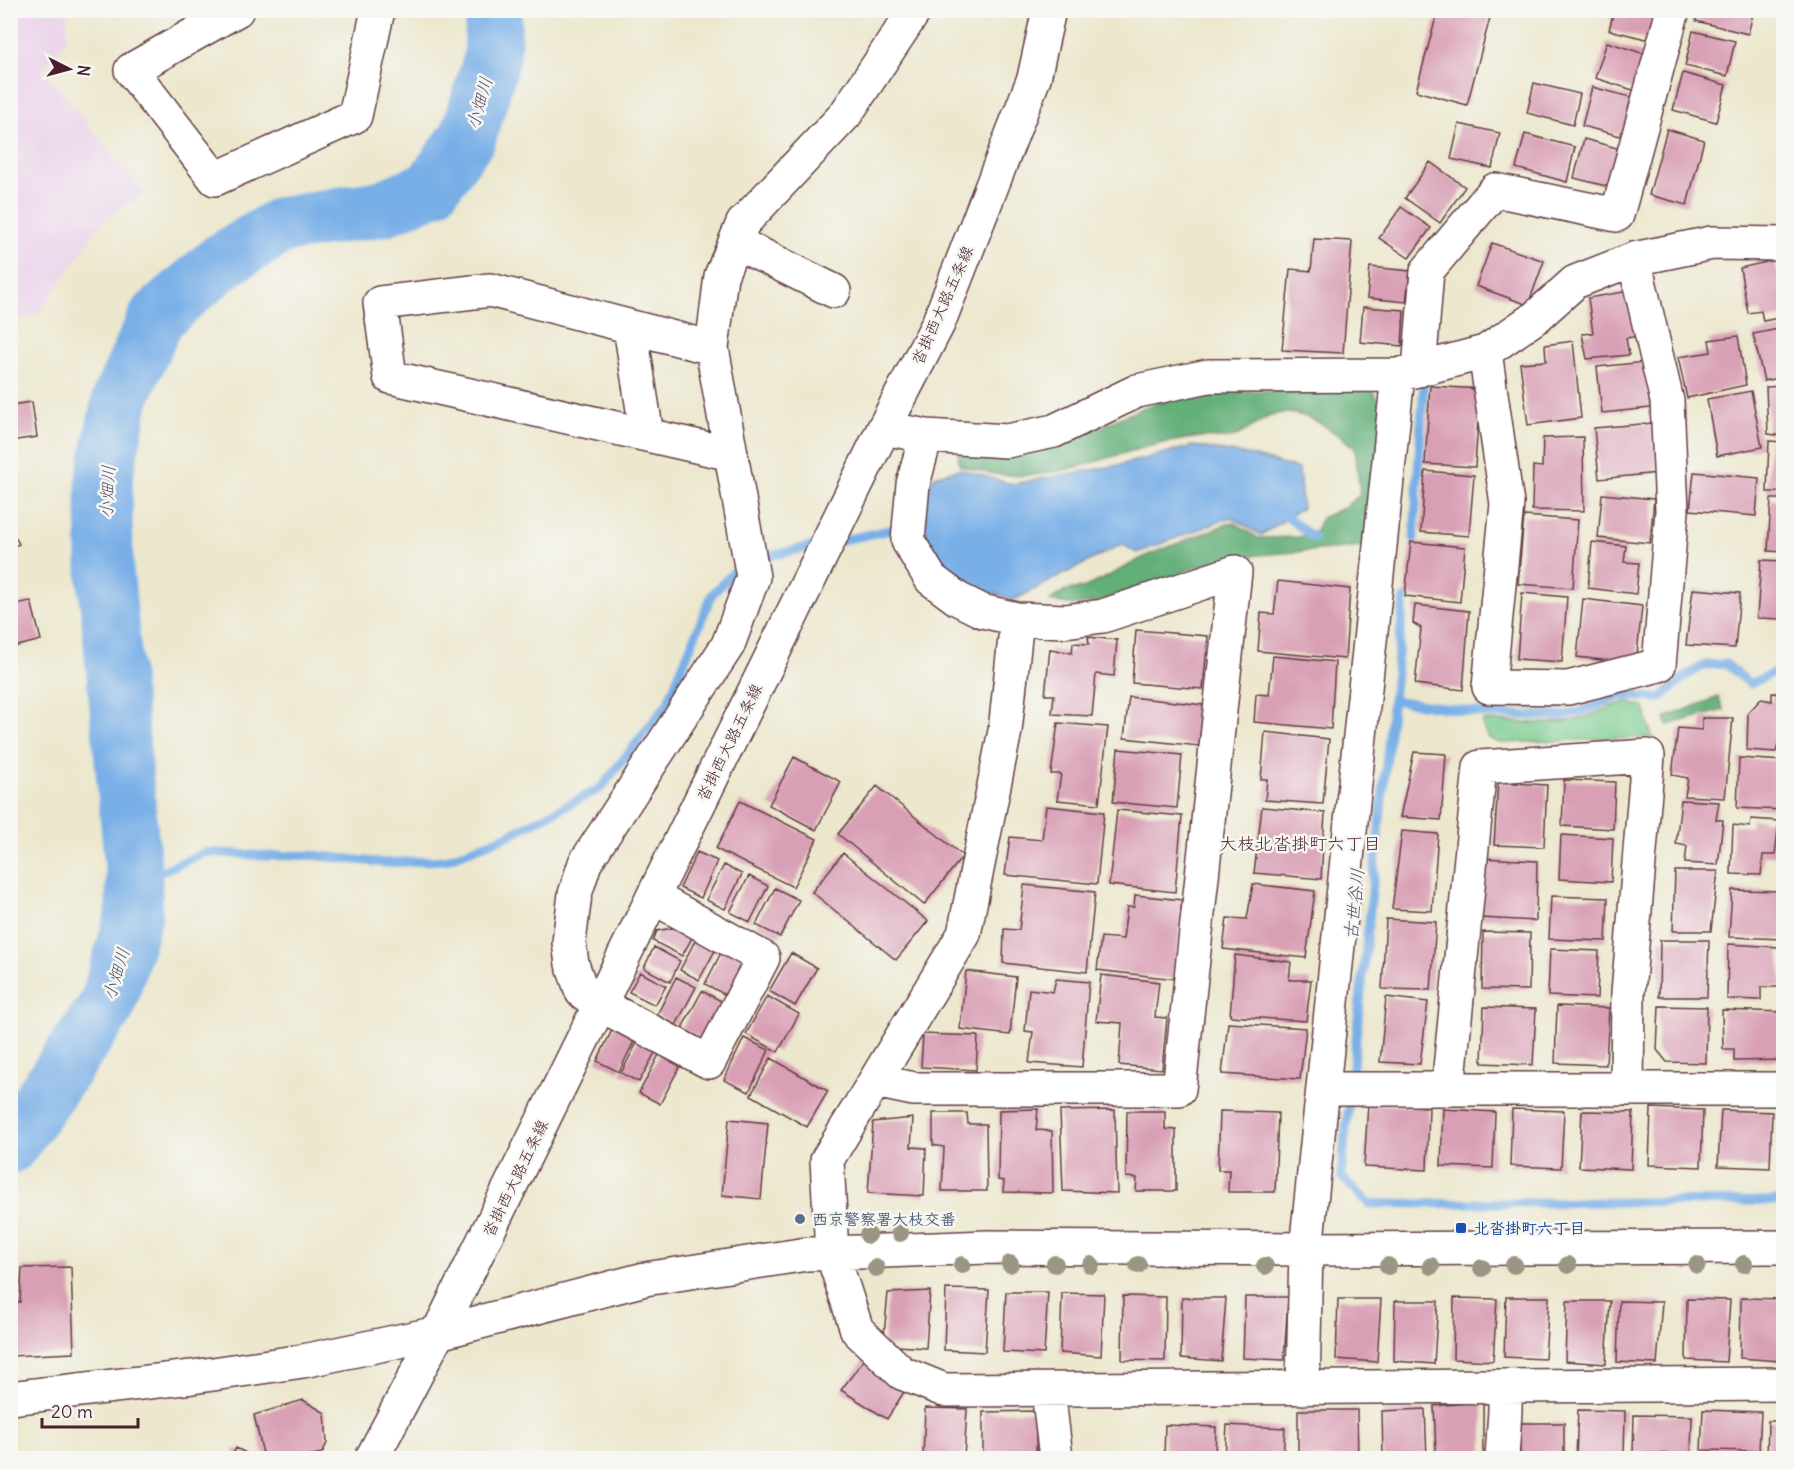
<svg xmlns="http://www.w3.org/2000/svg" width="1794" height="1469" viewBox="0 0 1794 1469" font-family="Delius,'Klee One',sans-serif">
<rect width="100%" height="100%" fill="#f6f6f2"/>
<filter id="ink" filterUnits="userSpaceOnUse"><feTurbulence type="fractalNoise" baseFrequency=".0167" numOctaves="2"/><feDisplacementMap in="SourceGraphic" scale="12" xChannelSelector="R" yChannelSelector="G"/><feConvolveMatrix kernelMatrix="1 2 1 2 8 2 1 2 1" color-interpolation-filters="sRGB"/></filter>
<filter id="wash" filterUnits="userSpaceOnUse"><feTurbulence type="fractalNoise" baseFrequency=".008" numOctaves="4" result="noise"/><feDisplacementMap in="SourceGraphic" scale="24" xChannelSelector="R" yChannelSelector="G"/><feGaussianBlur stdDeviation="1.35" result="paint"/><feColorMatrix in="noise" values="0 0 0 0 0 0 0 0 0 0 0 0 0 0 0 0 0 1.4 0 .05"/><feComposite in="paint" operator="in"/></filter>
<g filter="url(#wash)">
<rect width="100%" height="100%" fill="#ece7cd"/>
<path fill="#ebd1eb" d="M10,11H73L67,14V39L42,70L145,193L105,218L37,315L19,320L10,286Z"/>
<path fill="#78cb8d" stroke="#61755c" stroke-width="1.5" d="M1627,702L1644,707L1652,737L1501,743C1489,741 1482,733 1483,721C1512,721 1545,726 1574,720C1592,717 1608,705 1627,702Z"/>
<path fill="#62af78" stroke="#566752" stroke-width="1.5" d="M1370,388L1386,410L1367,546L1223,558L1095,603L1075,605L1049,601L1066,590L1083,588L1103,579L1148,555L1227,524L1235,523L1258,538L1299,537L1317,530L1321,518L1343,508L1360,495L1355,448C1334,431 1302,406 1273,415C1259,420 1247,433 1233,437C1224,440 1211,437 1201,437C1191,438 1180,440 1169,442C1122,450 1076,473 1027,475C1006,477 980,472 959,465L958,454L1102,426L1147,406L1190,393Z
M1637,687L1640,693L1620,690L1560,708L1483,706L1484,697Z
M1718,697L1724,710L1667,725L1665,718Z"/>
<path fill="#78afe7" stroke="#616789" stroke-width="1.5" d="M1193,446L1248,455L1299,469L1302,508L1261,535L1231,517L1137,553L1122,544L1014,600L954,580L932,554L923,522L922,495L935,476L959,469L1012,484L1120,465Z"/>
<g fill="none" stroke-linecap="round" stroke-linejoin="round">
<path stroke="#78afe7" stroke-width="9" d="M1287,517L1314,538
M1414,538L1424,377
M838,541L904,527
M756,559L818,545
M1404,599L1341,1176L1369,1204L1784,1201
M1393,700L1486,714L1537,716H1562L1582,711L1620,696L1660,698L1687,675L1705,665L1726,664L1750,684L1784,668
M134,878L162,871L206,852L267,856L311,855L385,863L445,860L507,836L601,788L667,704L712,594L743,563"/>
<path stroke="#78afe7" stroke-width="57" d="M10,1145L107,1006L134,915V878L105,569L104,480L121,396L157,317L222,261L282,225L383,208L431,188L468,137L492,58L494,10"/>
</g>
<g id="blocks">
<path fill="#d9a0b5" d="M1438,10H1492L1467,105L1416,91Z
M1614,10H1657L1650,40L1609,30Z
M1698,10H1754L1748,34L1696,21Z
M1693,31L1735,41L1727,76L1685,66Z
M1607,42L1648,55L1636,91L1595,78Z
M1683,73L1726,85L1716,122L1673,110Z
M1534,83L1580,94L1573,125L1527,113Z
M1592,87L1638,99L1628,138L1582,126Z
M1459,124L1500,133L1492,168L1451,159Z
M1667,129L1704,140L1687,205L1649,195Z
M1525,134L1575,147L1567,182L1516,168Z
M1584,139L1624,150L1614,188L1574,178Z
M1430,162L1465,187L1440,223L1405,198Z
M1401,207L1431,228L1409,258L1379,238Z
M1314,239L1352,241L1343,353L1282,350L1290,269L1311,271Z
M1492,243L1544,261L1528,305L1476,286Z
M1775,260L1777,272L1784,271V317L1763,321L1761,311L1748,313L1740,268Z
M1370,267L1410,271L1406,302L1367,298Z
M1629,291L1639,336L1626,338L1629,355L1587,359L1582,334L1593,333L1588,298Z
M1363,307L1404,310L1402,346L1360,342Z
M1784,328V377L1764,381L1753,334Z
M1738,336L1746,385L1687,398L1678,357L1711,352L1709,340Z
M1573,341L1581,418L1528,425L1520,363L1546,361L1545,345Z
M1645,362L1650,408L1602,413L1597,367Z
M1430,386L1480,389L1475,467L1425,464Z
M1784,386V436L1768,434L1766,387Z
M1751,391L1762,447L1717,456L1707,399Z
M32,402L37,437L10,441V405Z
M1653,423L1658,473L1599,479L1594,428Z
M1583,437L1584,511L1532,510L1533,466L1542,467L1543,438Z
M1769,441L1784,442V492H1767Z
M1425,471L1474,475L1469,536L1421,532Z
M1694,472L1759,478L1756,516L1690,510Z
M1602,494L1654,499L1650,543L1598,538Z
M1771,499H1784V552L1768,551Z
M1524,516L1578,520L1573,588L1518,584Z
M10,528L19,544L10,548Z
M1411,542L1465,547L1460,602L1405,596Z
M1592,542L1626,546L1624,562L1639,563L1636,594L1588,588Z
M1761,560L1784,561V619L1757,618Z
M1278,581L1350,589L1345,659L1258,651L1261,613L1274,614Z
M1693,589L1740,593L1735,648L1686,645Z
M1522,593L1567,597L1562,662L1517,659Z
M1583,599L1642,606L1636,664L1577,657Z
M31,601L41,640L10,648V605Z
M1415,605L1469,611L1463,690L1415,684L1421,628L1413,623Z
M1136,630L1208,636L1203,689L1132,683Z
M1088,637L1117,640L1114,676L1096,674L1092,716L1052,714L1054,695H1045L1050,649L1072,653L1073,643L1089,644Z
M1273,656L1335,662L1331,729L1254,722L1256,694L1269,695Z
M1772,693L1784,694V742L1779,741L1776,752L1747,750L1748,713L1761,699L1772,701Z
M1129,697L1204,705L1199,746L1124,738Z
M1702,718H1733L1725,798L1685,796L1688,778L1672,775L1678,728L1702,730Z
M1058,723L1108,727L1099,804L1057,800L1061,774H1051Z
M1265,732L1329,739L1323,804L1265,800L1267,779H1261Z
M1118,749L1182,755L1177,808L1113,802Z
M1414,752L1446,754L1441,820L1400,817Z
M794,757L841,782L816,830L769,805Z
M1739,758L1784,761V810L1737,808Z
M1564,780L1615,782L1613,829L1562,826Z
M1498,782L1547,785L1544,847L1494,845Z
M877,786L963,856L924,905L838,834Z
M1681,800L1719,802L1716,820H1723L1718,865L1685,863L1687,846L1676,844Z
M740,801L817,839L793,887L716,849Z
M1046,806L1104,812L1097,884L1005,875L1010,837L1042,840Z
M1262,807L1325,813L1321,879L1254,873Z
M1117,810L1182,816L1175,892L1109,885Z
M1751,819L1779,821L1775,855H1763L1761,875L1731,874L1733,825L1750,827Z
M1402,831L1438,834L1432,911L1392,909Z
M1561,835L1613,838L1611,882L1559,879Z
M697,852L717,861L701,898L680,888Z
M843,853L928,921L896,960L812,892Z
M1482,858L1537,861L1536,921L1480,918Z
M724,865L742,874L725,909L706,900Z
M1675,871H1718L1711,931H1673Z
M749,876L768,886L750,922L730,912Z
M1253,884L1315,891L1306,958L1223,949L1227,918L1247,919Z
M1024,885L1095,892L1087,972L1003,963L1004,929L1019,930Z
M775,888L799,900L780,937L756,925Z
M1732,890L1784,891V939L1729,937Z
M1135,895L1182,900L1175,979L1097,970L1101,937L1123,939L1127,907H1134Z
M1551,896L1608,898L1606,941L1549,939Z
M1386,919L1436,922L1431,990L1382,989Z
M682,926L695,932L682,956L653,941L657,931Z
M1483,932L1530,933L1529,990L1482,989Z
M699,933L719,943L699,980L680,970Z
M1660,940H1709L1707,997H1659Z
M1728,944L1779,947L1782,987H1761V1000L1727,999Z
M654,947L680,961L670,982L644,968Z
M724,947L751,962L733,999L705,984Z
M1550,949L1599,951L1597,998L1548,996Z
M791,953L817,968L795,1006L769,991Z
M1235,955L1291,962L1289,980H1311L1306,1021L1230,1016Z
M966,971L1016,977L1010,1035L960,1029Z
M640,972L666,986L655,1005L629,992Z
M1101,975L1159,982L1155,1017L1167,1018L1162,1069L1119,1065L1122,1023L1096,1021Z
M676,977L696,987L676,1025L657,1015Z
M1056,979L1089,982L1082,1067L1029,1063L1033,1032L1025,1031L1029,989L1053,992Z
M702,991L727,1004L707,1042L682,1028Z
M767,996L799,1014L778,1052L746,1034Z
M1386,997L1428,1002L1420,1064L1380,1062Z
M1557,1006L1609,1008L1606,1065L1555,1063Z
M1659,1006L1707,1007L1706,1063L1667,1062L1657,1050Z
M1484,1007L1536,1009L1533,1065L1482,1063Z
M1722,1010L1784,1012V1060L1734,1061V1049H1723Z
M1228,1023L1306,1028L1300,1079L1222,1074Z
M615,1024L637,1035L619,1072L597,1061Z
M923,1034L978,1036L976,1070L921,1067Z
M744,1038L769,1050L749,1092L724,1080Z
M639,1039L657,1049L639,1082L621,1073Z
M661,1051L682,1062L660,1104L639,1093Z
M771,1058L828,1091L807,1127L751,1095Z
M1368,1104L1429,1107L1427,1170L1364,1167Z
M1651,1108L1703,1110L1701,1167L1649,1165Z
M1038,1109L1036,1130L1052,1131L1053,1193L1003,1192L1004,1181L998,1180L999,1110Z
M1443,1109L1495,1112L1493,1168L1441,1166Z
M1512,1109L1564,1111L1561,1168L1510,1166Z
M1115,1110L1117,1193L1063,1191L1060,1111Z
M1721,1110L1772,1112L1770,1168L1718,1166Z
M1127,1111H1165V1129L1176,1130V1191H1136L1137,1178L1126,1177Z
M1220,1111L1278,1113L1275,1192H1228L1229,1170H1218Z
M1582,1111L1633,1112L1631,1169L1579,1167Z
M933,1113H967L968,1124H986L987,1191H942L944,1147L933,1145Z
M913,1118L911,1147L926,1148L924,1196L868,1193L873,1122Z
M729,1119L768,1123L761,1199L722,1195Z
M71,1267L74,1353L10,1356V1302H20L22,1268Z
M946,1289L989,1290L985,1352L944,1350Z
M930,1291L926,1348L883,1345L888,1293Z
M1006,1292H1048L1044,1354L1003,1352Z
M1062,1293L1104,1294L1101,1356L1060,1353Z
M1123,1296L1166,1297L1165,1361L1122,1360Z
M1245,1297H1288L1284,1360L1243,1358Z
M1506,1297H1549L1545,1359L1504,1357Z
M1182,1298H1226L1221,1361L1181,1358Z
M1454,1298L1497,1299L1493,1361L1453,1359Z
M1741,1298L1784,1299L1780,1361L1740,1358Z
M1338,1299H1381L1377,1362L1336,1359Z
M1687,1299L1730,1300L1726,1362L1686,1360Z
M1395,1301H1438L1434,1364L1394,1361Z
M1567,1301H1610L1606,1364L1565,1361Z
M1619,1301L1662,1302L1657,1364L1617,1362Z
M866,1357L904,1392L887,1419L841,1390Z
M303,1400L325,1413L327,1443L322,1453L298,1458H273L263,1454L254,1415Z
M1483,1402V1458H1446V1452L1436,1454L1434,1406Z
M925,1408L967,1409L964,1458H923Z
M1425,1409L1427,1458H1383L1382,1411Z
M1298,1410H1357L1358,1458H1298Z
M1578,1410L1625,1411L1624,1458H1576Z
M1703,1410L1761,1412L1759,1451L1701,1450Z
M1036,1411V1458H983V1412Z
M1634,1415L1692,1416L1691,1454L1633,1453Z
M1768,1421H1784V1458H1767Z
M1520,1423H1564V1458H1520Z
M1165,1425L1216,1427L1215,1458H1164Z
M1227,1425L1285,1428L1283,1458H1225Z
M236,1448L256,1458H230Z"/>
</g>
</g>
<g filter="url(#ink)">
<use href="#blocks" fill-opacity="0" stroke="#623d43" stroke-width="1.5"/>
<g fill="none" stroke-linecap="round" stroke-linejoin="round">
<defs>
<path id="minor" d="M237,10L131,70L215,179L355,116L378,10
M735,242L834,291
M630,327L647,435
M712,348L490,290L380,303L390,377L731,454
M1485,352L1507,504L1489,687L1568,688L1659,665L1672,511L1667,401L1634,259
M1419,370L1427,271L1495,190L1617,215L1673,10
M884,428L926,436L1007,441L1054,431L1137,391L1208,376L1398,375L1485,352L1536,317L1575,282L1634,259L1712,243L1784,244
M1017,619L1005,731L964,934L827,1160L832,1253L857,1330L902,1373L944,1390L1784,1384
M653,897L763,958L709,1062L601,1005L582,992L572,964L569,942L575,894L585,863L728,645L753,577L712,348L721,276L743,223L845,115L915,10
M875,1081L914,1089H1179L1235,572L1103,616L1065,621L1017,619L982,611L958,599L931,579L908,541L913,484L926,436
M1323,1089H1784
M1448,1089L1480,767L1648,756L1628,993L1627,1089
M1303,1388L1306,1249L1398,375
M1048,1390L1056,1458
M10,1398L192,1377L303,1361L438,1333L645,1279L807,1254L987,1247L1306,1249L1784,1247
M1502,1458L1505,1411V1386"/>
<path id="major" d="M372,1458L438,1333L884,428L938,324L1034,78L1049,10"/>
</defs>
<use href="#minor" stroke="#623d43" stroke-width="36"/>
<use href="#major" stroke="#623d43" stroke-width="36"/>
<use href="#minor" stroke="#fff" stroke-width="33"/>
<use href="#major" stroke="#fff" stroke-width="33"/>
</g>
<g fill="#9b9684">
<circle cx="900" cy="1233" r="9"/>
<circle cx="868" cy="1235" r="9"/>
<circle cx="1010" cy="1264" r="9"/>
<circle cx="1055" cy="1264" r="9"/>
<circle cx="1744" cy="1264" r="9"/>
<circle cx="962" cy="1265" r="9"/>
<circle cx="1091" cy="1265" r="9"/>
<circle cx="1138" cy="1265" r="9"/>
<circle cx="1514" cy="1265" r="9"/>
<circle cx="1568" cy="1265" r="9"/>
<circle cx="1697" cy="1265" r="9"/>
<circle cx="1265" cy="1266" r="9"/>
<circle cx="1388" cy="1266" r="9"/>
<circle cx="1431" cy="1266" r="9"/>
<circle cx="876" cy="1268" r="9"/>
<circle cx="1482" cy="1268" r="9"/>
</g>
</g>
<circle fill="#5c6f8a" stroke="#f6f6f2" stroke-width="2" cx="800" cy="1219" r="6"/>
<rect fill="#1a4fb4" stroke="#f6f6f2" stroke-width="2" x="1455" y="1222" width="12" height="12" rx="3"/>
<g text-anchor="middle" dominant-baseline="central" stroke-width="5" stroke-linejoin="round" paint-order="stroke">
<g font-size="16" fill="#4a1f2b" stroke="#f6f6f2">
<text transform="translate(942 305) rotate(-66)">沓掛西大路五条線</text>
<text transform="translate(729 742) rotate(-64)">沓掛西大路五条線</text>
<text transform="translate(515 1178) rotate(-64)">沓掛西大路五条線</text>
</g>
<g font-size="16" font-weight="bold" fill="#4e5e75" stroke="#f6f6f2" text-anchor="start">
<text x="812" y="1219">西京警察署大枝交番</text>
</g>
<g font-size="16" font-weight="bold" fill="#164399" stroke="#f6f6f2" text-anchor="start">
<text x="1473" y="1228">北沓掛町六丁目</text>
</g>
<g font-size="18" font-style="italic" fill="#5a516d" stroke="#f6f6f2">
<text transform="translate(479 103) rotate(-74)">小畑川</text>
<text transform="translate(107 492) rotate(-87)">小畑川</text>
<text transform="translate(1354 904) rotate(-84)">古世谷川</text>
<text transform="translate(116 974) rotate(-73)">小畑川</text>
</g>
<g font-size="18" fill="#4a1f2b" stroke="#f6f6f2">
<text x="1300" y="843">大枝北沓掛町六丁目</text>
</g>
</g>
<rect width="1794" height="1469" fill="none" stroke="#f6f6f2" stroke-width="36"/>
<g transform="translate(69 69) rotate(96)" stroke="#f6f6f2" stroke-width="4.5" paint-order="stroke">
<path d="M0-4.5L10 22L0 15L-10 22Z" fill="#4a1f2b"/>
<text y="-9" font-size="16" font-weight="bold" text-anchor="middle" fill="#4a1f2b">N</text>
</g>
<path d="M42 1418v9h96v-9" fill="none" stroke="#4a1f2b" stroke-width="3"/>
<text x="51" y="1418" font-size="18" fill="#4a1f2b" stroke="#f6f6f2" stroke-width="4.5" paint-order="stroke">20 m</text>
</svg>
